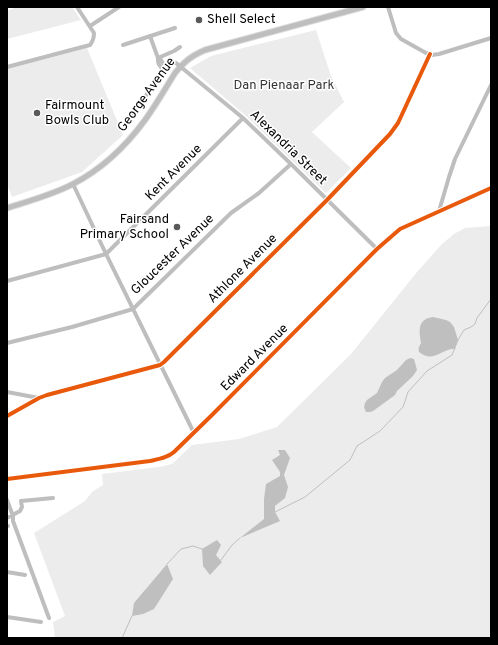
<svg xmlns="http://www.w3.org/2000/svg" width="498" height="645" viewBox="0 0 498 645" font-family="Overpass,sans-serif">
<rect width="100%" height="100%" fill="#fff"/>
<path fill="#ececec" d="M17,7H72L81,20L7,39V11Z
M316,30L331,76L344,102L312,132L351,168L326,193L245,115L190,68L211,56Z
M87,48L123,135L82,172L12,197L7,184V69Z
M491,226V638H55L53,622L65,616L34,533L85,501L92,492L103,485L102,474L159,467L172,464L192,445L239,439L277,427L351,354L417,272L442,244L454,234L465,228Z"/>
<path fill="#bfbfbf" d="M433,317L446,320L450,322L454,327L458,340L455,349C441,348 434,364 419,352C418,348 419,347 421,343C419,331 417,319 433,317Z
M410,358L414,359L417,370L413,376L397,391L395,395L373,411L370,412H366L364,407L365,403L367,400L377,393L382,382L385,378L397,370L406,360Z
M278,450H285L290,458L284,475L288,487L285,498L275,506V512L280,521L240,538L264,519V499L266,484L280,476V472L272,460L280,455Z
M217,540L221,545L216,555L222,562L210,575L203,566L202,549Z
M167,564L173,579L154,609L143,614L132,616L134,603Z"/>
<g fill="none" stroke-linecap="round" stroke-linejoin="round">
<path stroke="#bfbfbf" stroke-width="1" d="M456,345L458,340L464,330L471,327L475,324L477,318L491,299
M275,512L305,497L350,460L357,446L380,431L403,407L408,392L427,371L452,355L455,348
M221,560L232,545L240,538
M167,564L181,549L193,546L202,549
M122,638L132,616"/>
<defs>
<path id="major" d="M7,208C29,201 52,195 73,184C102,169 126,146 145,120C156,105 165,89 175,73C184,62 191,56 205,50L363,7"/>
</defs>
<use href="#major" stroke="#dbdbdb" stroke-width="7"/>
<path stroke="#bebebe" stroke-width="4" d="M388,7L396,33L401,39L426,53L432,55L439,54L491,38
M90,26L119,7
M150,36L158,58L161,60L166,68
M123,45L175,28
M158,58L174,51L180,47
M158,58C157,64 160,67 164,70
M7,67L90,45C93,41 94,38 94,33L77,7
M126,123L169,64L172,62L176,63L243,118L291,164L377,249
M73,184L106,254L194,433
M439,211L449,177L455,159L491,85
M7,281L106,254L243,118
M7,343L72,327L133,309L231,213L259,193L291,164
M7,392L39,398
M7,416L39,398L47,395L160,365L164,362L327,200L390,134L398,123L430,54
M7,479L150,461C159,459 167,458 174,452L212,415L377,249L400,229L491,188
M7,500L13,516V521L49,618
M7,518L20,511L22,507L21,501L53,498
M7,526H8
M7,572L25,575
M7,617L41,622"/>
<use href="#major" stroke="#bebebe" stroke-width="5"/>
<defs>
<path id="cycleway" d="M7,416L39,398L47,395L160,365L164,362L327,200L390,134L398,123L430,54
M7,479L150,461C159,459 167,458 174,452L212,415L377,249L400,229L491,188"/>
</defs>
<use href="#cycleway" stroke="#fff" stroke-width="6"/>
<use href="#cycleway" stroke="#e8590c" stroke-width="4"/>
</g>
<g fill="#595959" stroke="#fff" stroke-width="1.5">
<circle cx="199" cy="20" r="4"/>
<circle cx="37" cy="113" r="4"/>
<circle cx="177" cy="227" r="4"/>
</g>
<g text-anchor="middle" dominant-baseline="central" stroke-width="3" stroke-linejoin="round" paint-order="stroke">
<g font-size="13" fill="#000" stroke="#fff" text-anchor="start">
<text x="207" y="20">Shell Select</text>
<text x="45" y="106">Fairmount<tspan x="45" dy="15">Bowls Club</tspan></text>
<text x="169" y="220" text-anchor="end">Fairsand<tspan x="169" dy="15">Primary School</tspan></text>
</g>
<g font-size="13" fill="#333" stroke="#fff">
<text x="284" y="86">Dan Pienaar Park</text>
</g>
<g font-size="13" fill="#000" stroke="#fff">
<text transform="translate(147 95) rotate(-54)">George Avenue</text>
<text transform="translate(288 148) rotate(44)">Alexandria Street</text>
<text transform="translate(174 173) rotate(-45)">Kent Avenue</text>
<text transform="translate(173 255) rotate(-44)">Gloucester Avenue</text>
<text transform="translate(243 269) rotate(-45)">Athlone Avenue</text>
<text transform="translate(255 358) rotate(-45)">Edward Avenue</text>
</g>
</g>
<rect width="498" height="645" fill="none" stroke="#000000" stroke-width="16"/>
</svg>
